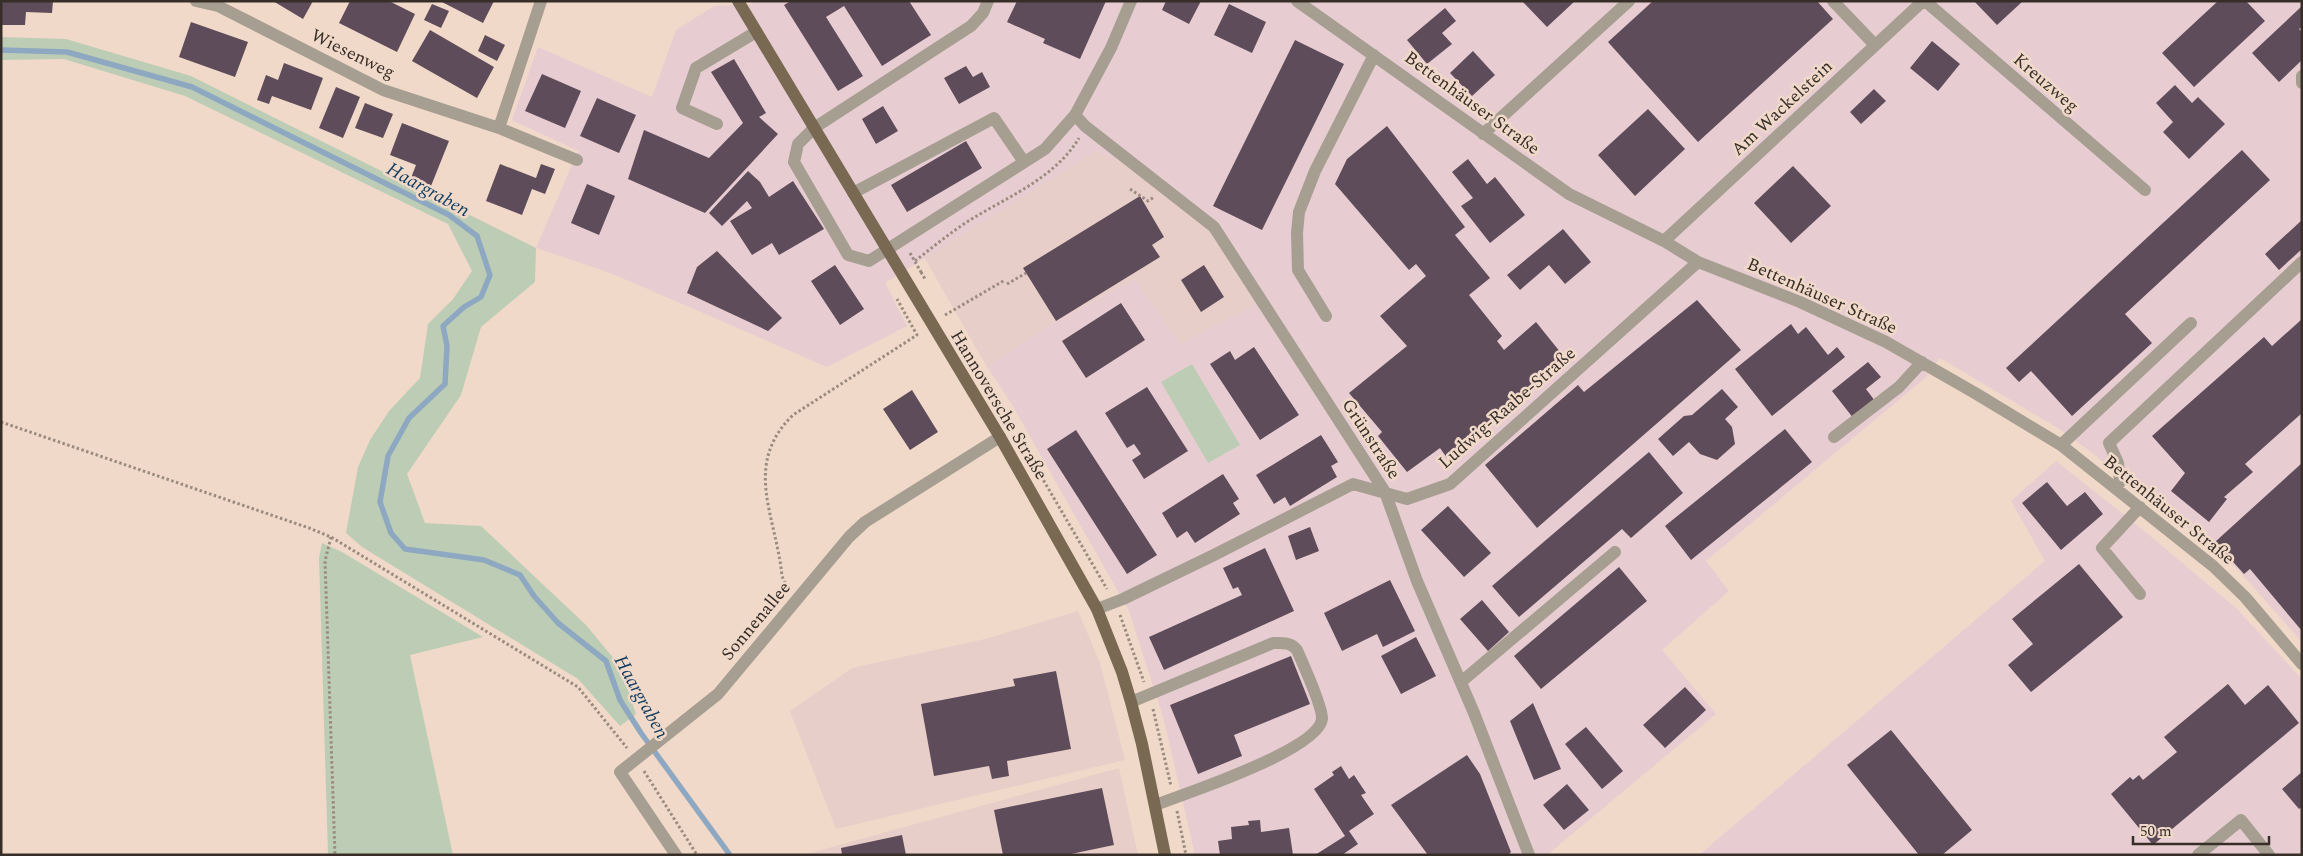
<svg xmlns="http://www.w3.org/2000/svg" width="2303" height="856" viewBox="0 0 2303 856" font-family="Spectral,serif">
<rect width="100%" height="100%" fill="#f0d9c9"/>
<path fill="#e8cec9" d="M1096,151L1147,173L1213,231L1257,304L1180,344L1135,279L1053,323L987,367L924,257Z
M1078,611L1100,663L1125,760L836,829L790,711L852,668L985,639Z
M1119,768L1138,855H803Z"/>
<path fill="#e7cdd1" d="M755,1H2302V642L2232,563L2087,449L2061,430L1940,358L1925,378L1706,561L1729,591L1662,650L1716,714L1547,855H1195L1164,720L1129,611L1011,403L987,367L1053,323L1135,279L1180,344L1256,304L1213,231L1147,173L1096,151L885,283L907,326L827,367L613,274L536,248L578,151L512,120L538,47L652,97L676,30L714,6L751,4Z
M2056,461L2142,529L2236,608L2302,679V855H1699L2045,561L2011,501Z"/>
<path fill="#bdcdb5" d="M1,37L66,39L191,76L536,248L535,282L481,327L461,395L407,474L425,523L481,526L586,625L620,666L636,714L620,726L578,679L362,547L346,533L358,467L370,440L389,411L420,378L428,324L453,299L472,271L448,224L185,96L64,59L1,60Z
M1192,364L1240,445L1208,463L1161,382Z
M322,543L342,552L483,637L410,655L453,855H328L319,558Z"/>
<g fill="none" stroke-linecap="round" stroke-linejoin="round">
<path stroke="#8fa8c1" stroke-width="5.5" d="M1,50L67,52L192,87L449,215L477,236L490,275L481,297L464,307L443,326L447,346L445,384L409,418L388,456L380,502L391,533L405,549L484,560L520,575L534,596L558,623L606,661L620,700L641,733L730,855"/>
</g>
<path fill="#5f4c5a" d="M1,1H53L52,13L26,12L25,25H1Z
M273,1H313L303,19Z
M350,1H389L415,14L397,52L339,23Z
M440,1H494L483,23Z
M791,1H909L931,35L882,66L844,6L826,17L863,76L838,91L784,5Z
M1017,1H1106L1080,59L1043,43L1045,39L1007,22Z
M1166,1H1201L1189,24L1162,10Z
M1522,1H1575L1547,27Z
M1653,1H1817L1833,19L1698,142L1608,42Z
M1974,1H2023L1997,25Z
M2218,1H2246L2265,21L2194,87L2162,53Z
M432,4L449,11L441,28L424,20Z
M1229,4L1266,22L1252,53L1214,35Z
M2302,6V27L2299,29L2302,32V60L2279,82L2252,53Z
M1445,8L1456,21L1442,33L1452,44L1427,64L1407,40Z
M191,22L248,42L235,77L179,57Z
M430,30L494,67L477,98L412,61Z
M485,35L505,45L497,61L478,51Z
M1295,40L1344,64L1262,230L1213,206Z
M1932,41L1960,64L1938,91L1910,68Z
M1473,51L1495,75L1472,96L1450,73Z
M734,59L766,113L759,117L778,134L705,213L628,179L644,130L709,158L743,123L711,72Z
M284,63L323,78L311,110L272,96L269,104L257,100L266,75L278,80Z
M966,66L973,77L982,72L990,87L959,104L944,78Z
M542,74L581,91L565,128L525,111Z
M2175,85L2192,103L2198,97L2225,124L2189,159L2163,132L2173,122L2156,103Z
M336,87L360,97L343,138L319,128Z
M1874,89L1886,101L1861,124L1850,112Z
M597,98L636,115L619,153L580,136Z
M365,103L393,114L383,138L355,128Z
M883,106L898,131L876,144L862,119Z
M1648,109L1685,149L1635,196L1598,155Z
M402,123L449,141L431,186L411,178L416,165L390,155Z
M1387,126L1465,227L1455,235L1490,278L1469,295L1502,336L1497,341L1504,350L1536,322L1565,358L1447,458L1440,448L1407,472L1378,436L1382,432L1349,393L1407,346L1380,316L1426,276L1416,264L1409,270L1335,184L1347,159Z
M966,141L982,168L907,212L891,185Z
M2242,150L2270,180L2125,314L2152,343L2072,416L2031,371L2019,382L2006,368Z
M1468,159L1487,184L1495,177L1525,215L1490,243L1461,206L1473,198L1452,172Z
M500,164L536,178L541,164L555,169L545,194L532,189L522,215L486,201Z
M1793,166L1831,206L1791,243L1754,203Z
M748,171L760,182L769,197L793,181L824,229L779,255L772,243L752,255L730,221L752,208L747,201L722,226L709,213Z
M587,184L615,196L599,235L571,223Z
M1140,196L1164,237L1152,245L1160,257L1056,321L1023,268Z
M2302,220V249L2279,270L2265,254Z
M1563,229L1591,262L1565,284L1549,265L1520,290L1507,275Z
M717,251L782,318L768,331L687,293L697,267Z
M835,265L864,309L840,325L811,281Z
M1204,265L1224,297L1201,312L1181,280Z
M1697,300L1741,350L1537,528L1485,465L1578,385L1584,392Z
M1121,303L1145,340L1086,378L1062,341Z
M2302,319V413L2245,464L2253,472L2224,497L2227,499L2209,522L2171,491L2185,473L2152,436L2264,337L2272,346Z
M1791,324L1798,334L1806,327L1828,355L1837,347L1845,357L1772,416L1735,369Z
M1254,347L1299,415L1260,440L1210,364L1230,351L1235,360Z
M1868,362L1881,377L1866,389L1875,401L1854,419L1832,391Z
M1147,387L1188,451L1144,479L1132,460L1141,454L1134,444L1127,448L1105,413Z
M1722,389L1738,407L1725,419L1732,427L1735,444L1717,460L1700,454L1689,442L1673,456L1658,439L1684,416L1692,415Z
M912,390L938,432L910,450L883,409Z
M1785,429L1812,462L1691,560L1665,526Z
M1076,430L1157,555L1127,574L1047,449Z
M1321,435L1338,462L1331,466L1337,477L1290,506L1285,497L1274,504L1256,475Z
M1649,452L1683,493L1631,538L1622,529L1519,617L1492,586Z
M2302,463V631L2250,569L2244,574L2215,542Z
M1223,474L1239,499L1233,503L1240,514L1195,543L1187,531L1177,538L1162,513Z
M2047,482L2067,506L2085,492L2103,514L2061,550L2022,503Z
M1448,506L1491,553L1464,577L1421,530Z
M1310,527L1319,551L1296,560L1288,536Z
M1265,548L1294,611L1164,670L1149,637L1242,595L1238,587L1233,589L1223,568Z
M2079,564L2123,617L2031,692L2008,665L2033,644L2012,619Z
M1619,567L1647,601L1541,689L1514,656Z
M1390,580L1415,631L1383,647L1377,634L1342,651L1324,613Z
M1482,600L1509,632L1488,651L1460,619Z
M1416,637L1436,676L1401,694L1381,656Z
M1291,656L1310,704L1234,735L1242,756L1198,774L1170,705Z
M1056,671L1071,749L1007,761L1009,776L992,779L989,766L934,776L921,704L1015,686L1013,679Z
M2228,684L2245,705L2268,685L2299,723L2153,845L2111,794L2130,777L2133,780L2139,775L2143,780L2177,752L2164,737Z
M1685,687L1706,710L1665,748L1643,725Z
M1533,703L1561,769L1534,780L1510,721Z
M1586,727L1623,771L1602,789L1565,744Z
M1891,730L1972,830L1942,855H1919L1847,765Z
M1467,755L1480,774L1511,852L1508,855H1428L1391,805Z
M1341,766L1349,779L1354,775L1366,793L1361,795L1374,814L1349,831L1358,844L1342,855H1315L1345,836L1314,789L1334,775L1332,772Z
M2302,772V807L2299,809L2282,789Z
M1567,784L1589,810L1564,830L1543,805Z
M1102,788L1114,845L1066,855H1003L994,810Z
M1260,820L1261,832L1289,828L1293,855H1220L1218,841L1232,839L1231,827L1249,825L1248,821Z
M902,835L906,855H842L841,848Z"/>
<g fill="none" stroke-linecap="round" stroke-linejoin="round">
<path stroke="#9b8b7f" stroke-width="3" stroke-dasharray="2.5 2.5" stroke-linecap="butt" d="M1130,189L1148,201L1154,197
M910,253L921,272L919,273
M915,261C933,247 951,232 970,220C1009,196 1055,178 1079,138
M921,272L925,279
M1007,284L1026,273
M945,315L1005,280
M1,422L309,528L331,537L578,687L627,748
M1041,476L1107,589
M331,537L325,561L335,855
M787,588L782,576C776,515 742,465 793,415L917,335L897,299
M1120,615L1144,682
M1153,709L1171,786
M644,771L697,855
M1177,811L1186,855"/>
<path stroke="#a79e92" stroke-width="12" d="M196,1L218,6L383,90L499,128L577,160
M988,1L983,13L971,26L814,128L798,144L794,162L848,255L869,261L1045,149L1075,115L1111,48L1131,1
M1297,1L1569,194L1664,241L1698,262L1800,302L1886,342L1975,393L2061,445L2213,566L2245,597L2302,664
M1833,1L1875,45
M1925,1L2145,190
M2302,76V83
M1075,115L1085,126L1214,227L1385,492L1417,581L1474,713L1529,855
M717,124L682,108L696,68L756,32
M499,128L541,1
M1483,134L1629,1
M853,193L994,118L1024,162
M1664,241L1923,1
M1326,316L1298,270L1297,233L1299,212L1315,171L1374,55
M1834,437L1899,387L1922,362
M2061,445L2191,323
M2116,488L2120,482L2118,463L2109,443L2302,262
M2140,594L2102,548L2140,507
M1097,609L1123,599L1214,555L1353,484L1407,499L1450,484L1698,262
M1461,682L1615,552
M1131,702L1273,643C1282,643 1291,642 1297,650C1303,664 1323,707 1322,719C1318,750 1185,794 1155,805
M676,855L620,772L718,694L849,537L865,522L1000,437
M2198,855L2241,820L2269,855"/>
<path stroke="#796952" stroke-width="12" d="M738,1L1000,437L1097,609L1122,672L1131,702L1142,744L1165,855"/>
</g>
<g text-anchor="middle" dominant-baseline="central" stroke-width="5" stroke-linejoin="round" paint-order="stroke">
<g font-size="18" fill="#372e28" stroke="#f0d9c9">
<text transform="translate(353 54) rotate(26)">Wiesenweg</text>
<text transform="translate(2046 83) rotate(41)">Kreuzweg</text>
<text transform="translate(1472 103) rotate(36)">Bettenhäuser Straße</text>
<text transform="translate(1782 108) rotate(-43)">Am Wackelstein</text>
<text transform="translate(1822 296) rotate(24)">Bettenhäuser Straße</text>
<text transform="translate(999 405) rotate(59)">Hannoversche Straße</text>
<text transform="translate(1507 408) rotate(-41)">Ludwig-Raabe-Straße</text>
<text transform="translate(1371 439) rotate(57)">Grünstraße</text>
<text transform="translate(2169 510) rotate(39)">Bettenhäuser Straße</text>
<text transform="translate(756 621) rotate(-50)">Sonnenallee</text>
</g>
<g font-size="19" font-style="italic" fill="#133c5f" stroke="#f0d9c9">
<text transform="translate(428 190) rotate(29)">Haargraben</text>
<text transform="translate(641 697) rotate(61)">Haargraben</text>
</g>
</g>
<rect width="2303" height="856" fill="none" stroke="#372e28" stroke-width="5"/>
<path d="M2133 836v8h136v-8" fill="none" stroke="#372e28" stroke-width="2.5"/>
<text x="2140" y="836" font-size="15" fill="#372e28" stroke="#f0d9c9" stroke-width="4" paint-order="stroke">50 m</text>
</svg>
